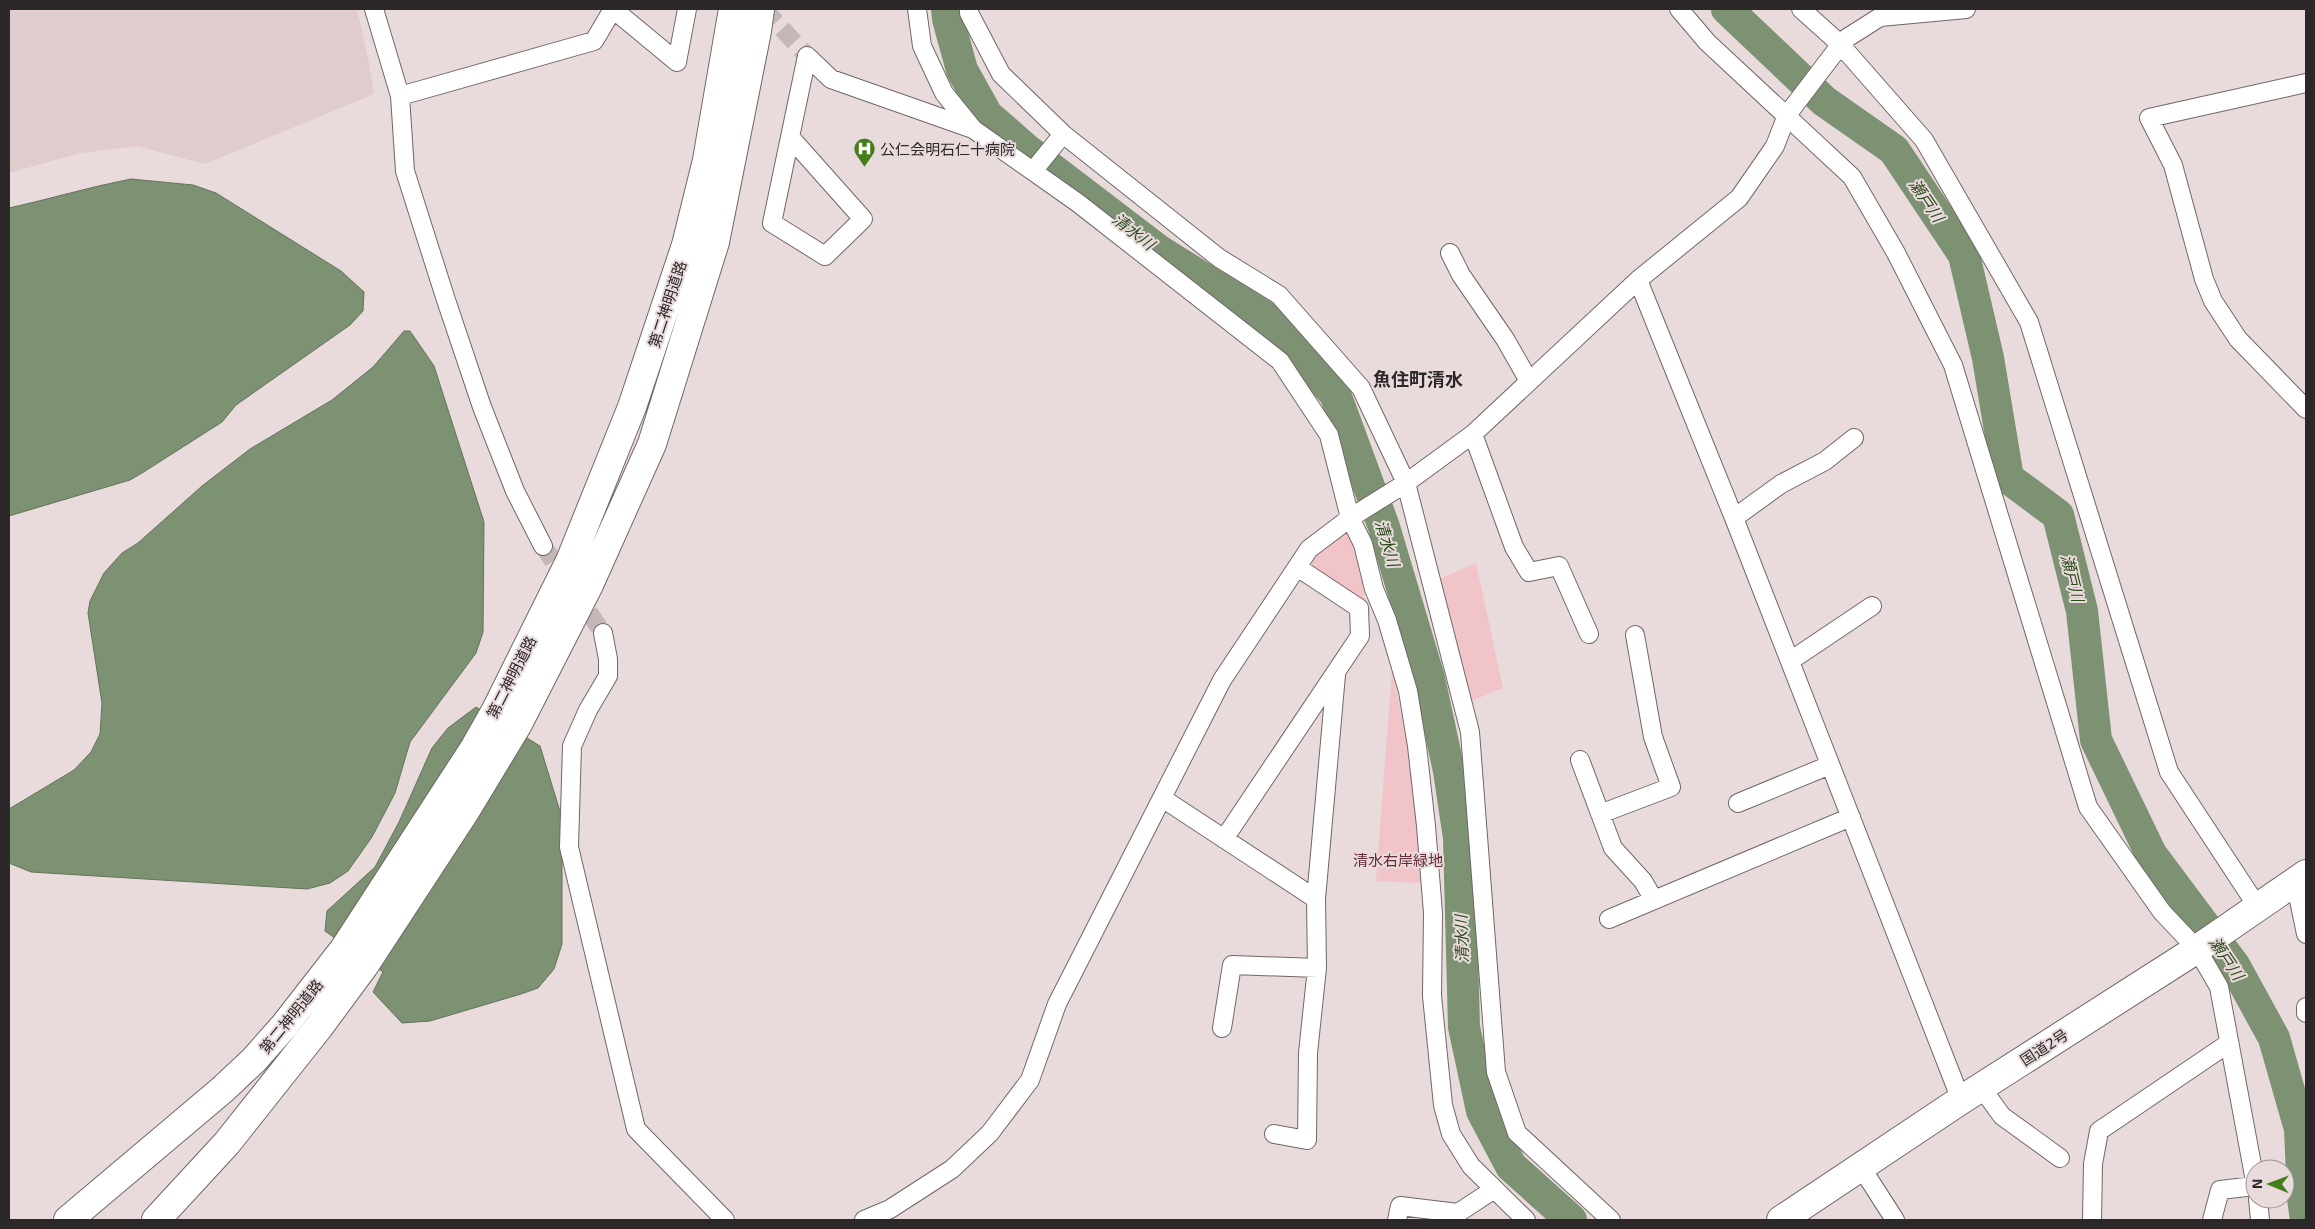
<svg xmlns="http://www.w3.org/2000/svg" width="2315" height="1229" viewBox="0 0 2315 1229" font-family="'Exo 2','Noto Sans JP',sans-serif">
<rect width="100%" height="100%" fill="#e9dbdc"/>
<path fill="#e0cbcd" d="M9,9H357L369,63L374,94L205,164L137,146L81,153L9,173Z"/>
<path fill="#f0c4c8" d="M1349,527L1358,548L1365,602L1312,567V559Z
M1476,563L1503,688L1469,702L1440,579Z
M1392,670L1411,761L1422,883L1376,881Z"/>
<path fill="#7c9272" stroke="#64725c" d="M131,179L193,185L216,193L341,271L364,292L363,311L350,325L236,405L222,422L142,473L130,480L9,516V208C50,199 89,187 131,179Z
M404,331H410L434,366L484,522L483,632L476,653L410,742L395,793L372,837L348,871L330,883L307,889L31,872L9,863V809L74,770L91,752L100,734L102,703L88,613L90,601L104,573L122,553L138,543L202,486L250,449L332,400L373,367Z
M476,707L540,746L562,818V944L554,969L538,988L521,994L430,1021L402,1023L373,992L383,972L325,931L327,911L375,867L399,822L432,748L448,728Z"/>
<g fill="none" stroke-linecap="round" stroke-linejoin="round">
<path stroke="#7c9272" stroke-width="32" d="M947,9L948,19L962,70L987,115L1027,150L1158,250L1265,317L1335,394L1384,527L1429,678L1449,771L1459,838L1464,1027L1482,1111L1511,1166L1571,1220
M1727,9L1824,101L1894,150L1964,255L1988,358L2008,478L2058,515L2082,611L2096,740L2151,854L2234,965L2274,1038L2300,1129L2303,1199L2306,1220"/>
<path stroke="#c3b7b8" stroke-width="18" stroke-dasharray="18 9" stroke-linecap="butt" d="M764,9L807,56
M543,546L603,633"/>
<defs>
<path id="minor" d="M374,9L400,96L405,171L445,297L482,407L515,491L543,546
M917,9L922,46L944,93L973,129L1078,203L1280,361L1329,435L1350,518L1363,544L1374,589L1387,620L1408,691L1417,746L1426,826L1433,913L1432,996L1443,1105L1451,1134L1471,1166L1526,1220
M969,9V13L1001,74L1063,134L1219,258L1279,295L1361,388L1406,483L1470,732L1496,1072L1517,1133L1611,1220
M1679,9L1707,42L1852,177L1896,253L1953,365L2088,807L2162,912L2197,949L2219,987L2255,1181
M1801,9L1839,43L1924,140L2029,322L2169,772L2257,906
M807,56L831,79L973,129
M2306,83L2149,118L2173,165L2204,279L2213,301L2238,339L2306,409
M400,96L594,41L613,9L677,62L687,9
M790,137L863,219L825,256L772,223L807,56
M1033,171L1063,134
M1450,253L1461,275L1505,339L1529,381
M1638,280L1734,518L1961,1100
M1473,434L1514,547L1529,572L1559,566L1589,634
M1734,518L1781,484L1825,461L1854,438
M603,633L608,659V676L588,710L572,746L569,847L636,1129L725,1220
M1790,661L1872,606
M1580,760L1613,848L1643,881L1654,900
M1162,798L1316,899L1336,675
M1738,803L1830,765
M1600,814L1671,787L1653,737L1635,635
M1224,839L1360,636L1359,608L1297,567
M2295,881L2306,934
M1609,919L1851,817
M2306,1007V1013
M1222,1028L1232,965L1317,968
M1981,1087L2002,1116L2060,1158
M1274,1134L1307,1140L1308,1053L1317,968L1316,899
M1861,1167L1895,1220
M2258,1199L2260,1220
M864,1220L890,1209L952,1169L990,1133L1030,1080L1057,1004L1222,680L1309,549L1350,518L1406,483L1473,434L1638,280L1739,198L1775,146L1787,115L1835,52L1839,43L1880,17L1966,9
M1397,1220L1400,1206L1458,1213L1493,1190
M2092,1220L2093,1164L2099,1131L2229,1043
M2212,1220L2220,1190L2255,1186"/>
<path id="trunk" d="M1781,1220L1961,1100L2197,949L2306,874"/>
<path id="motorway" d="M68,1220L222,1090L254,1060L284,1026L344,949L475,747L496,710L570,561L632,407L686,245L707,160L733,9
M156,1220L227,1143L319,1027L364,966L466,810L518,724L588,587L652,444L715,242L757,31L760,9"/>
</defs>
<use href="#minor" stroke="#726667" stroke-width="20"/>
<use href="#trunk" stroke="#726667" stroke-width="30"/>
<use href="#motorway" stroke="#726667" stroke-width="30"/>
<use href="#minor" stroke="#fff" stroke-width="18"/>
<use href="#trunk" stroke="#fff" stroke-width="28"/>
<use href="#motorway" stroke="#fff" stroke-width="28"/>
</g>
<defs>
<symbol id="hospital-pin" viewBox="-11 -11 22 30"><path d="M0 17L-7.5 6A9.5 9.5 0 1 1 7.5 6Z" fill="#437e1a" stroke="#e9dbdc"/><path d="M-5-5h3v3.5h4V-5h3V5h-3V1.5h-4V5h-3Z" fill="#fff"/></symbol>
</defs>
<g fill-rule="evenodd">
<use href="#hospital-pin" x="852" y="136" width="25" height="34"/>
</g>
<g text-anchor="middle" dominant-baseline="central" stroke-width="4" stroke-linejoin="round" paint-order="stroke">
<g font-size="15" fill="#2c2728" stroke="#e9dbdc" text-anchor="start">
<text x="880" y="149">公仁会明石仁十病院</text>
</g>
<g font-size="15" fill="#2c2728" stroke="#e9dbdc">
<text transform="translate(667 304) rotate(-72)">第二神明道路</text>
<text transform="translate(511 677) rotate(-63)">第二神明道路</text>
<text transform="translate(291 1016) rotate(-51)">第二神明道路</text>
<text transform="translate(2044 1047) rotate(-33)">国道2号</text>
</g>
<g font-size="15" fill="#662d36" stroke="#e9dbdc">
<text x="1398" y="860">清水右岸緑地</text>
</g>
<g font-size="16" font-style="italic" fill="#2c4b1b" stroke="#e9dbdc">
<text transform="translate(1927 200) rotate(56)">瀬戸川</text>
<text transform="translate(1134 231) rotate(38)">清水川</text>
<text transform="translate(1388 543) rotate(73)">清水川</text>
<text transform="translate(2073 578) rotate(76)">瀬戸川</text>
<text transform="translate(1461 939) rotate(-92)">清水川</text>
<text transform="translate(2227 958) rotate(56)">瀬戸川</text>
</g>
<g font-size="18" font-weight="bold" fill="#2c2728" stroke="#e9dbdc">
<text x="1418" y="379">魚住町清水</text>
</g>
</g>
<rect width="2315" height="1229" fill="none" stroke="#2c2728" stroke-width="20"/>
<g transform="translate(2270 1184) rotate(271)"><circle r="24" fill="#e9dbdc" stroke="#9d9394"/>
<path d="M0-4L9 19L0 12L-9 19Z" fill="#437e1a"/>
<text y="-8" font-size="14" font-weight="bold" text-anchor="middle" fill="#2c2728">N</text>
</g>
</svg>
